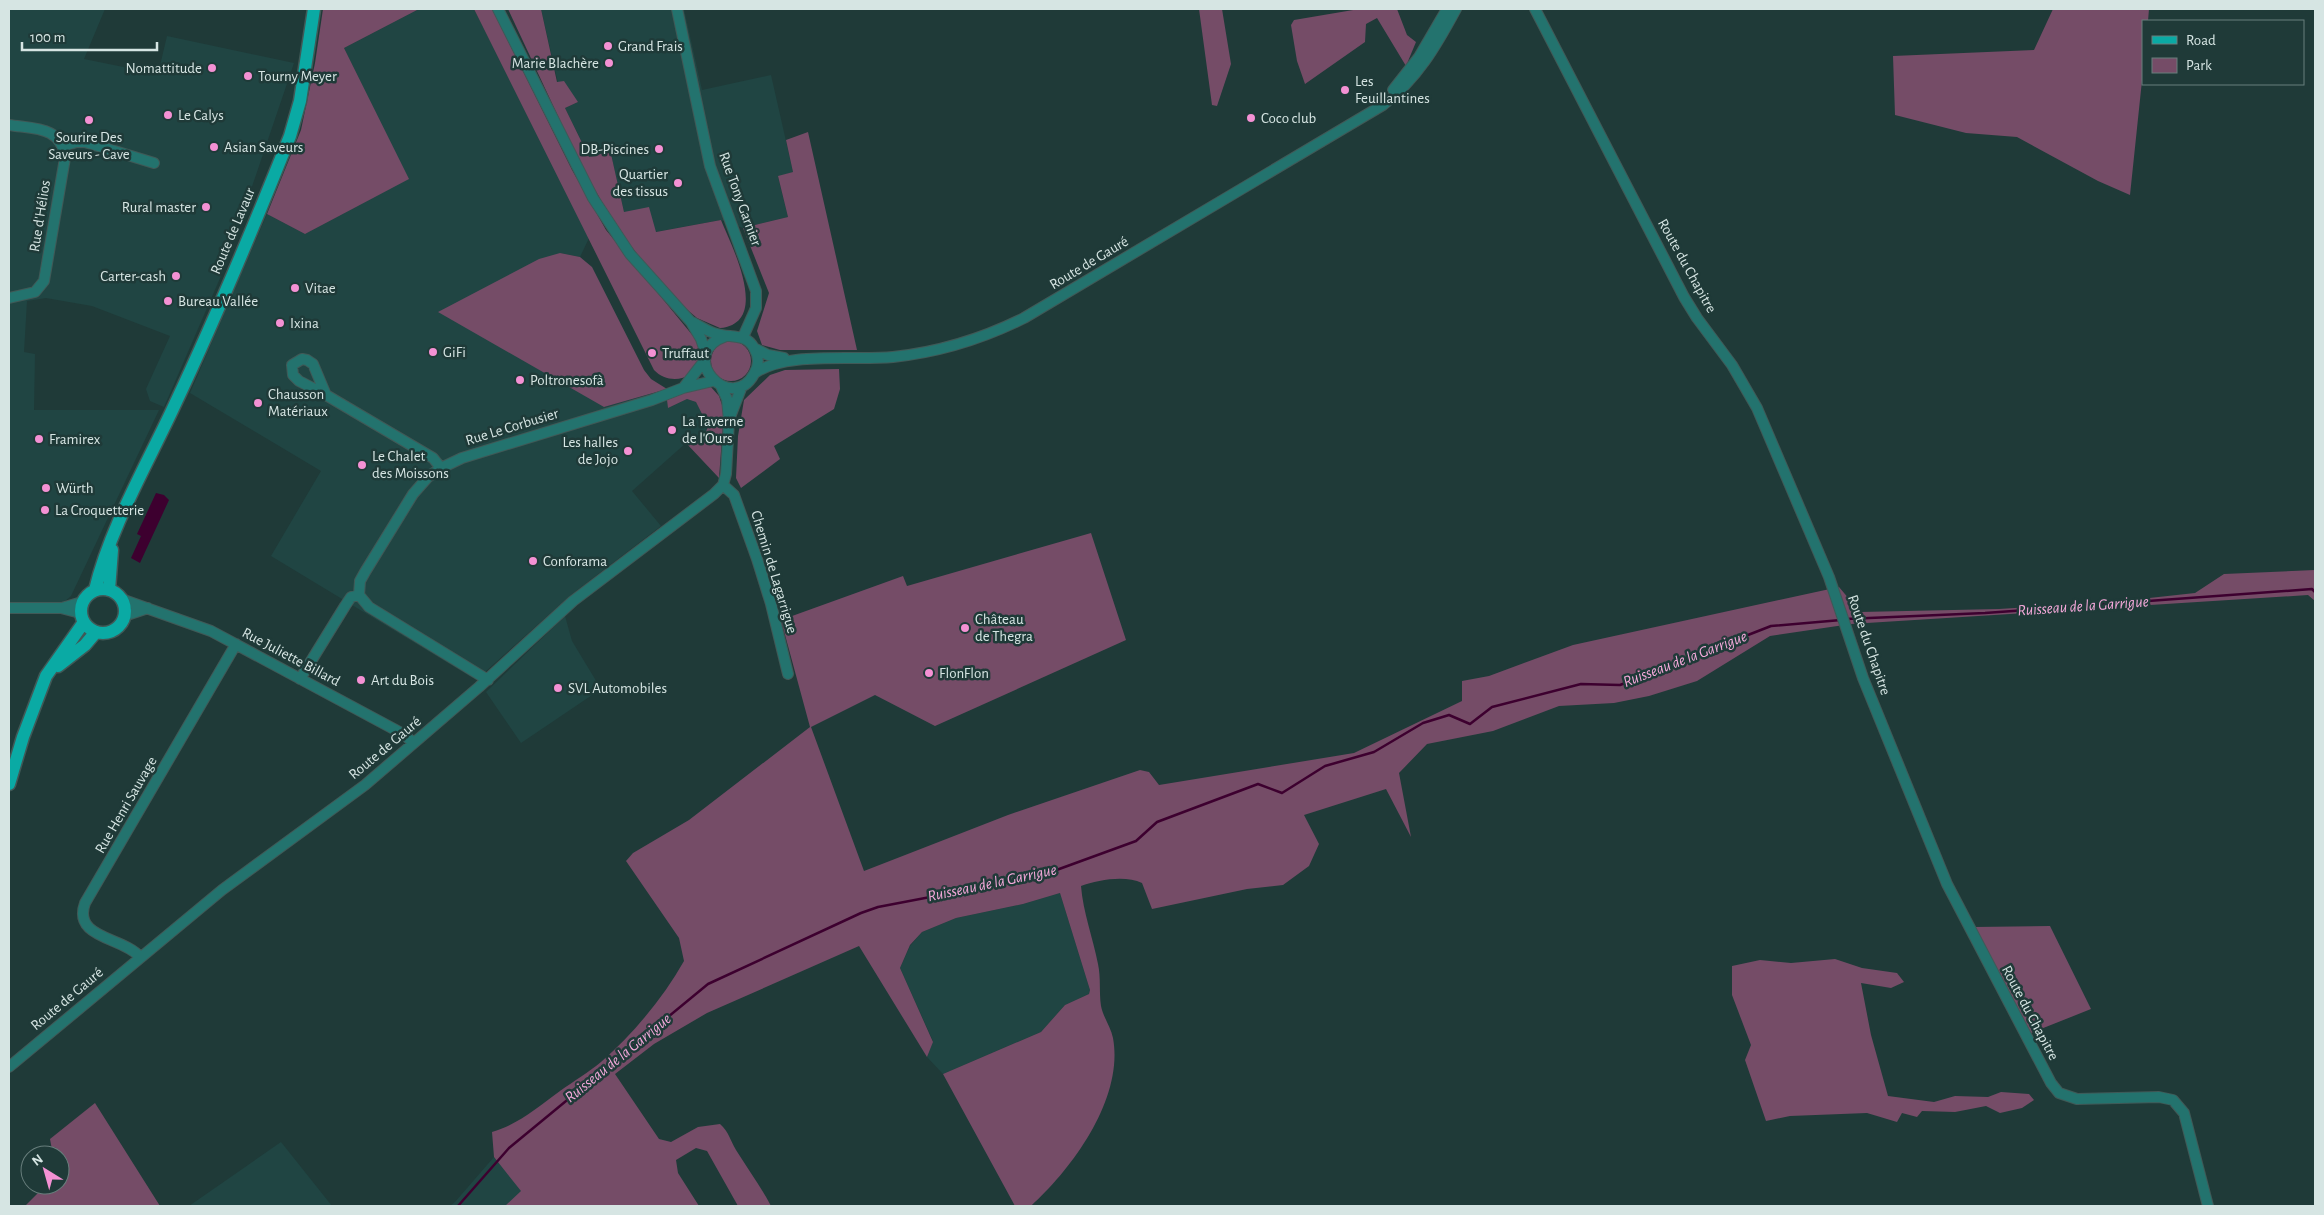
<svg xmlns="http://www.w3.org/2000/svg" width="2324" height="1215" viewBox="0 0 2324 1215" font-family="'Alegreya Sans',sans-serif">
<rect width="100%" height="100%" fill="#1f3a38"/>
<path fill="#204543" d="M9,9H105L84,59L158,74L167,36L294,63L224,269L164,407L150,401L146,389L170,336L92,306L46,298L27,301L24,352L35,354L34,410H159L71,596L52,612H9Z
M419,9H474L589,238L580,257L560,253L604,407L667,389L668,408L687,399L696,402L708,426L705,435L686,443L632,491L661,526L571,595L476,680L271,556L321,471L190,393L267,214L305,234L408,179L344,48Z
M541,9H684L702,90L771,75L793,172L778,177L788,217L743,228L721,220L655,232L624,212L611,154L607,152L589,157L565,108L578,102L558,83Z
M565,616L572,641L601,689L521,743L486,692Z
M1060,893L1090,990L1089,994L1065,1005L1041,1032L943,1074L927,1057L933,1041L900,968L910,946L922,932L956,918L1023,904Z
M281,1142L332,1206H189Z
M494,1157L537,1206H450L455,1202Z"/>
<path fill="#754c67" d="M323,9H419L344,48L409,179L305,234L267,214L301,130L315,63Z
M474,9H492L572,170L606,230L698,342C699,347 700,354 700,359C695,381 668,385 654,370Z
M508,9H541L557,82L564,81L578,102L565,108L589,157L608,152L611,154L624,212L649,207L656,232L721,220C731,245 772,323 720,328L697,318L676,300L646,266L612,220L579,161Z
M1199,9H1222L1231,64L1217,106L1212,105Z
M1359,9H1397L1407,35L1416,42L1406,66L1377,18L1366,24L1365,42L1305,84L1297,61L1291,25L1294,20Z
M2053,9H2149L2148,21H2143V71L2130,195L2098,181L2017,137L1966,133L1895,115L1893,56L2034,50Z
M808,132L857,350H780L762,345L757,331L769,293L743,228L788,217L778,176L793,172L786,140Z
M560,253L580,257L592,267L644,370L651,379L667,389L604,407L438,312L539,259Z
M711 361a20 20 0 1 1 40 0a20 20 0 1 1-40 0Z
M839,369L840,389L834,409L774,446L780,459L741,488L736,478L738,436L744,400L770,375L785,370Z
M710,386L719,396L724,411L719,478L686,443L705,435L708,426L696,402L687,399L668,408L667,400L694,389Z
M1091,533L1126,640L935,726L875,695L811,727L864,871L1008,815L1140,770L1149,772L1159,785L1354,753L1462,701V681L1489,676L1573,645L1839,587L1860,612L1999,609L2122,601L2195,593L2224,574L2315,570V601L2308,595L1851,624L1770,636L1697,681L1649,696L1614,703L1559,706L1493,731L1427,744L1399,773L1411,837L1386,789L1304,815L1319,844L1309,866L1283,885L1247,889L1152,909L1142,883C1125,875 1098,880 1081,886C1083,912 1093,938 1098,964C1101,978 1099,992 1101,1006C1103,1017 1111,1027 1113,1038C1124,1098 1073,1168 1031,1206H1015L943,1074L1041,1032L1065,1005L1089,994L1090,990L1060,893L1023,904L956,918L922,932L910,945L900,968L933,1042L927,1057L859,946L707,1013L654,1044L615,1074L659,1139L671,1142L698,1127L720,1124C729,1132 730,1140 736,1150C748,1169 761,1187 771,1206H738L707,1151L696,1148L676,1160L678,1173L699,1206H505L521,1191L494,1157L492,1132C519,1124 538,1107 560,1091C574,1081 589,1072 601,1062C634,1033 663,998 684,961L679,938L626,861L633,853L689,820L810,727L781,620L903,576L907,586Z
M2050,926L2091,1009L2031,1033L1974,927Z
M1835,959L1862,968L1897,973L1904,982L1891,988L1861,983L1871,1035L1888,1096L1934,1102L1955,1096L1988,1097L2001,1092L2029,1094L2034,1100L2022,1108L2000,1113L1986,1106L1955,1112L1922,1111L1917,1117L1902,1113L1897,1122L1867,1113L1790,1116L1766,1121L1745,1060L1751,1045L1732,995V966L1760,960L1791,963Z
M95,1103L160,1206H25L46,1185H60V1155H53L50,1139Z"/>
<path fill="#3d002f" d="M156,493L164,495L169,500L140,563L131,558L141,536L137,534Z"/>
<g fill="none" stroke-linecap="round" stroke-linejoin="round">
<path stroke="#3d002f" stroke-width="2.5" d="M1846,619L1985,613L2312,589L2315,592
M458,1206L509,1148L708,984L861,913L878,907L1040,876L1136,841L1157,822L1258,784L1282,793L1325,766L1374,752L1423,723L1449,715L1470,724L1492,707L1581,684L1620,685L1771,626L1841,620"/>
<defs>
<path id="minor" d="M498,9L593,198L630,254L691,322L701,339L706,354
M677,9L710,166L756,291V308L743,337
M1535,9L1684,297L1697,318L1732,365L1757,408L1829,577L1863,678L1947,884L2051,1083L2059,1093L2077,1099L2159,1097L2173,1100L2184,1113L2208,1206
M1393,90L1419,57L1447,9
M9,125C34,129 62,126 65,158L44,281L35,292L9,298
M64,146L76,142H85L154,163
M692,322C700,326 708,332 717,334C731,338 746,333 754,348C759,356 759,366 754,374C731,416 674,354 726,336
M754,348L768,355L784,358
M755,373C785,351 855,361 893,357C940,352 982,339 1024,318L1383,105C1417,79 1436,46 1456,9
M684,387L705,360
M326,395L299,381L293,375L292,365L302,359L307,360L313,364L326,395L433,458L441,468
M730,417L742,386
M723,485L734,495L757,559L771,604L788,674
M121,599L211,631L405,735L413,743
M9,608H61L80,613
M62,608L82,602
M124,616L148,608
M300,679L345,606L351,597L359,595
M488,680L369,607L359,595L360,581L365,572L413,494L428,477L441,468L462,458L652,400L683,388L713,381
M140,957C124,937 72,939 85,903L236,644
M9,1067L222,890L365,785L479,687L573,601L714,494L723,485L726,474L729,421L727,399L721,386"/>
<path id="major" d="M81 611a22 22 0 1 1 44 0a22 22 0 1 1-44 0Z
M95,590C110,527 149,461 176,402C217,315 254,226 290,136L300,101L314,9
M109,590L112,550
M58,666L85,645L96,632
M9,784L23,737L46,676L84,622"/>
</defs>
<use href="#minor" stroke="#405957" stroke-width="12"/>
<use href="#major" stroke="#405957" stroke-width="15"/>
<use href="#minor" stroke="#23736e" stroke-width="10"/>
<use href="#major" stroke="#0aaaa4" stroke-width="12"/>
</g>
<g fill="#f491d4" stroke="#1f3a38" stroke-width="2">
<circle cx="608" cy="46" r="5"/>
<circle cx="609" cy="63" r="5"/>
<circle cx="212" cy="68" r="5"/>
<circle cx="248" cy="76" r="5"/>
<circle cx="1345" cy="90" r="5"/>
<circle cx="168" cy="115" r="5"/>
<circle cx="1251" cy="118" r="5"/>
<circle cx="89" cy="120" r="5"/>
<circle cx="214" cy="147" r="5"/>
<circle cx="659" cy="149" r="5"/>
<circle cx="678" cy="183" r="5"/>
<circle cx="206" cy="207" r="5"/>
<circle cx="176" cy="276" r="5"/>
<circle cx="295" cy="288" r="5"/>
<circle cx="168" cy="301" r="5"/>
<circle cx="280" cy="323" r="5"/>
<circle cx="433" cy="352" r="5"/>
<circle cx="652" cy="353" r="5"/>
<circle cx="520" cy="380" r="5"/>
<circle cx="258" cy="403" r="5"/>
<circle cx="672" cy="430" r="5"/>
<circle cx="39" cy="439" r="5"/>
<circle cx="628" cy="451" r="5"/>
<circle cx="362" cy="465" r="5"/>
<circle cx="46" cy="488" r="5"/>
<circle cx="45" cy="510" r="5"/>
<circle cx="533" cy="561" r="5"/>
<circle cx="965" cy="628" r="5"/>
<circle cx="929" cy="673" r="5"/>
<circle cx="361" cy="680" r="5"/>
<circle cx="558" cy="688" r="5"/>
</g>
<g text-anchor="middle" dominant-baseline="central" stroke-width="5" stroke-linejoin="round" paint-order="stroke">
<g font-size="15" fill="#d6e5e3" stroke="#1f3a38" text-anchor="start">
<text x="618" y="46">Grand Frais</text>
<text x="599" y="63" text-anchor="end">Marie Blachère</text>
<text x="202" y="68" text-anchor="end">Nomattitude</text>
<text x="258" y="76">Tourny Meyer</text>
<text x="1355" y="81">Les<tspan x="1355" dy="17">Feuillantines</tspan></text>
<text x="178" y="115">Le Calys</text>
<text x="1261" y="118">Coco club</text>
<text x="89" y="137" text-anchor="middle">Sourire Des<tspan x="89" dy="17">Saveurs - Cave</tspan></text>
<text x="224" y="147">Asian Saveurs</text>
<text x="649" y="149" text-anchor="end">DB-Piscines</text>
<text x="668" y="174" text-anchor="end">Quartier<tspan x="668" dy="17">des tissus</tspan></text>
<text x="196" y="207" text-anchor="end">Rural master</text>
<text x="166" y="276" text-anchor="end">Carter-cash</text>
<text x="305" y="288">Vitae</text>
<text x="178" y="301">Bureau Vallée</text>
<text x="290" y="323">Ixina</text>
<text x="443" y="352">GiFi</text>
<text x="662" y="353">Truffaut</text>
<text x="530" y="380">Poltronesofà</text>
<text x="268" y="394">Chausson<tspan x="268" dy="17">Matériaux</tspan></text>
<text x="682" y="421">La Taverne<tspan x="682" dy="17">de l'Ours</tspan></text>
<text x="49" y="439">Framirex</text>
<text x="618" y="442" text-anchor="end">Les halles<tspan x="618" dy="17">de Jojo</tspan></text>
<text x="372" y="456">Le Chalet<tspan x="372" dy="17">des Moissons</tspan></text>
<text x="56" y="488">Würth</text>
<text x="55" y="510">La Croquetterie</text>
<text x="543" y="561">Conforama</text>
<text x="975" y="619">Château<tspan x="975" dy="17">de Thegra</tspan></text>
<text x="939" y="673">FlonFlon</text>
<text x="371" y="680">Art du Bois</text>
<text x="568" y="688">SVL Automobiles</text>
</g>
<g font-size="15" fill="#d6e5e3" stroke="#1f3a38">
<text transform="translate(740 199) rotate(70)">Rue Tony Garnier</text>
<text transform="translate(40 216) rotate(-81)">Rue d'Hélios</text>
<text transform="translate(233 231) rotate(-67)">Route de Lavaur</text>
<text transform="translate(1089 263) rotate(-31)">Route de Gauré</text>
<text transform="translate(1687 266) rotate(61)">Route du Chapitre</text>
<text transform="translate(512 427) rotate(-17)">Rue Le Corbusier</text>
<text transform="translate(774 572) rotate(73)">Chemin de Lagarrigue</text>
<text transform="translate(1869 645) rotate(71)">Route du Chapitre</text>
<text transform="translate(291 657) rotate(28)">Rue Juliette Billard</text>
<text transform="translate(385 748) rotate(-40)">Route de Gauré</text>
<text transform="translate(126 805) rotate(-60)">Rue Henri Sauvage</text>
<text transform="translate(67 999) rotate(-40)">Route de Gauré</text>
<text transform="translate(2030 1013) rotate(62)">Route du Chapitre</text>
</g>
<g font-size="16" font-style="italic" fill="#f5a9db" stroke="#1f3a38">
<text transform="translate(2083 606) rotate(-4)">Ruisseau de la Garrigue</text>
<text transform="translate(1685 659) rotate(-21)">Ruisseau de la Garrigue</text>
<text transform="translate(992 883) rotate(-12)">Ruisseau de la Garrigue</text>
<text transform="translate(618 1058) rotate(-39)">Ruisseau de la Garrigue</text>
</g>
</g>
<rect width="2324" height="1215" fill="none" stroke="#d6e5e3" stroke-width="20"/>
<rect x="2142" y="20" width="162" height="65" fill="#1f3a38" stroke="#687e7c"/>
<rect x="2152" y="36" width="25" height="8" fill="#0aaaa4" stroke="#687e7c"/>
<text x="2186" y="45" font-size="15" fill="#d6e5e3">Road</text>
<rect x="2152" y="58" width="25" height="15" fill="#754c67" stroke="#687e7c"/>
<text x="2186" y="70" font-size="15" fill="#d6e5e3">Park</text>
<g transform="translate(45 1170) rotate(323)"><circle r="24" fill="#1f3a38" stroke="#687e7c"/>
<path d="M0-4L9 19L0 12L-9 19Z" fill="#f491d4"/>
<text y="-8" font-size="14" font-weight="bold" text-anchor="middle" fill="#d6e5e3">N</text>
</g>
<path d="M22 42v8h135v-8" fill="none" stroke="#d6e5e3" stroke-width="2.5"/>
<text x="30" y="42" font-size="15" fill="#d6e5e3" stroke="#1f3a38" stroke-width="4" paint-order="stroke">100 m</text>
</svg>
